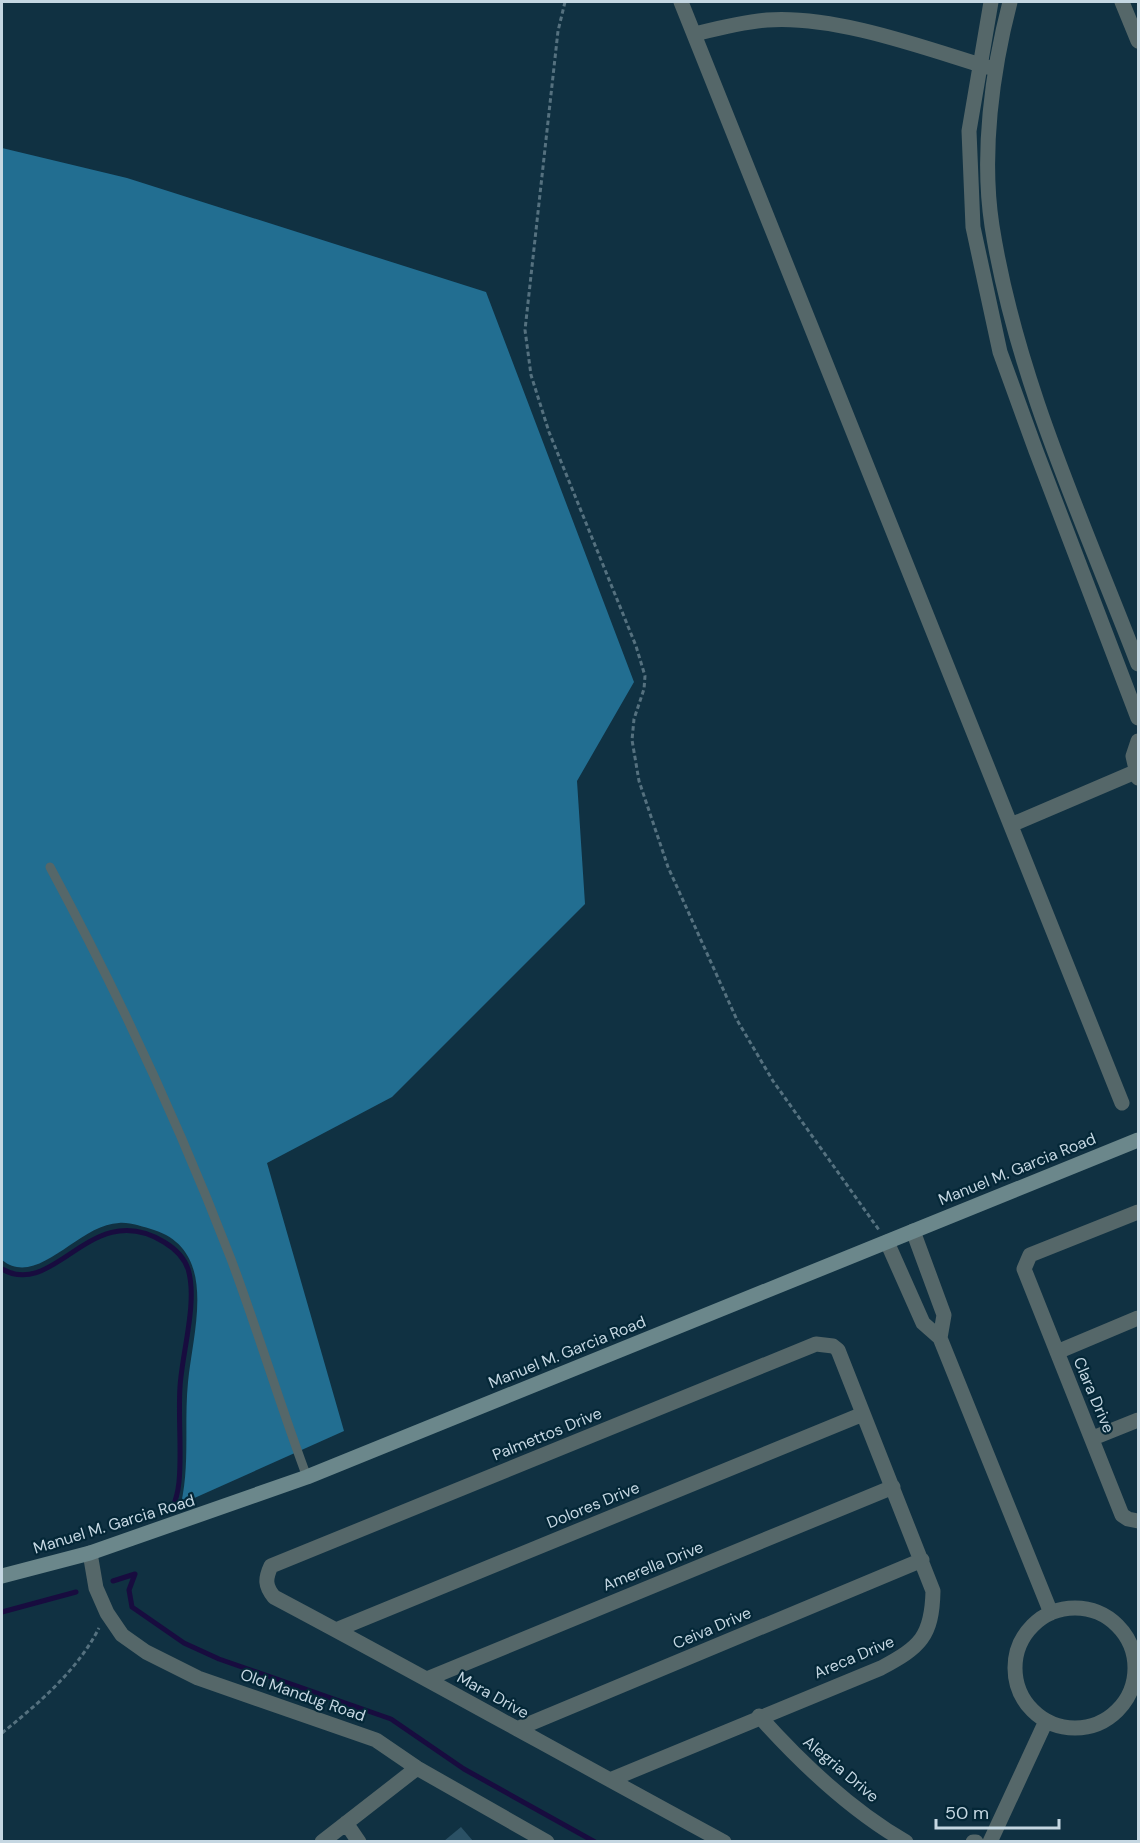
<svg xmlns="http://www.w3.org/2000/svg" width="1140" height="1843" viewBox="0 0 1140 1843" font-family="'DM Sans',sans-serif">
<rect width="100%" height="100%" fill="#103142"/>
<path fill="#2b5165" d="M461,1827L473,1841H444Z"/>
<path fill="#226e91" d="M2,148L127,178L486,292L634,682L577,781L585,904L392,1097L267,1163L344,1431L181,1504C190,1464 184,1423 188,1382C193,1331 219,1251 154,1230C143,1227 130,1222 119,1223C78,1224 38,1289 2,1260Z"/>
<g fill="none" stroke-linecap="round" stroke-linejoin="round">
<path stroke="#180c3f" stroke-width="5" d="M2,1269C55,1300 91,1197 164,1242C174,1248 184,1257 188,1269C198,1301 182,1353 180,1387C178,1418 182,1452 179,1482C178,1492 176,1500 172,1509
M135,1574L129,1590L132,1607L184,1643L219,1659L391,1719L464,1769L595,1842
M113,1581L135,1574
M2,1612L76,1592"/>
<path stroke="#55717f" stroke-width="3" stroke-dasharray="4.5 3" stroke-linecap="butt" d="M565,2L558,31L525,330L531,375L549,432L636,646L645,676L644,689L634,719L632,740L639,781L668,867L737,1020L773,1081L879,1230
M2,1733C39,1703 77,1671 99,1628"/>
<path stroke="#556769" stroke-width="9" d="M50,867C119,995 179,1124 231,1259C258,1331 280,1405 307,1477"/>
<path stroke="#556769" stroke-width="15" d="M681,2L1122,1103
M991,2L969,131L973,227L1000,352L1036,451L1138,718
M1010,2C992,71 981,154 992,226C1016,378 1083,521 1138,664
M1122,2L1138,41
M695,34C719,28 742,22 767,20C835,15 922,47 987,67
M1138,741L1133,756L1138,778
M1011,825L1135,772
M1138,1212L1030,1255L1024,1269L1122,1515L1128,1519L1138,1521
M913,1231L944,1315L940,1338
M887,1242L923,1323L940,1338L1051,1613
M1057,1352L1138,1318
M1093,1438L1138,1420
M90,1553L96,1588L107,1613L122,1635L146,1652L198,1678L376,1740L417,1768L547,1842
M1015 1668a60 60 0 1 1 120 0a60 60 0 1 1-120 0Z
M336,1630L863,1414
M427,1679L893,1487
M759,1716C802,1764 850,1810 906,1842
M517,1729L922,1560
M610,1780L881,1668C920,1647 932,1637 933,1591L838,1350L833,1346L816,1344L271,1566C265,1579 265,1586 274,1597C425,1677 574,1761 724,1842
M346,1823L359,1842
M322,1842L417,1768
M973,1842H976
M990,1842L1046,1721"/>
<path stroke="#6b878b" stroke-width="15" d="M2,1576L90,1553L307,1477L1138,1140"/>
</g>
<g text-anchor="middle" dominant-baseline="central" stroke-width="4.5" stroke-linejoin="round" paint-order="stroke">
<g font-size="16" fill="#c5d7e2" stroke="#042737">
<text transform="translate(1017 1169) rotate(-22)">Manuel M. Garcia Road</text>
<text transform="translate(567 1352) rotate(-22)">Manuel M. Garcia Road</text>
<text transform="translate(1094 1395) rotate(67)">Clara Drive</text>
<text transform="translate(547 1434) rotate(-22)">Palmettos Drive</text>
<text transform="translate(593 1505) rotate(-22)">Dolores Drive</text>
<text transform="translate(114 1524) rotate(-17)">Manuel M. Garcia Road</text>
<text transform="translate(653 1566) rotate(-22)">Amerella Drive</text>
<text transform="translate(712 1628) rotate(-23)">Ceiva Drive</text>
<text transform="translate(854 1657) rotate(-23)">Areca Drive</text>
<text transform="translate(303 1695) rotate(19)">Old Mandug Road</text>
<text transform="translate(493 1695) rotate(29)">Mara Drive</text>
<text transform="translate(841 1769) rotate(40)">Alegria Drive</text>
</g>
</g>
<rect width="1140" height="1843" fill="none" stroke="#c5d7e2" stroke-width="6"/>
<path d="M936 1819v9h123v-9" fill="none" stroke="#c5d7e2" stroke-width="3"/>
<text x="945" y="1819" font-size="18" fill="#c5d7e2" stroke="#042737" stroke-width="4.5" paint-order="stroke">50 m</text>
</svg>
